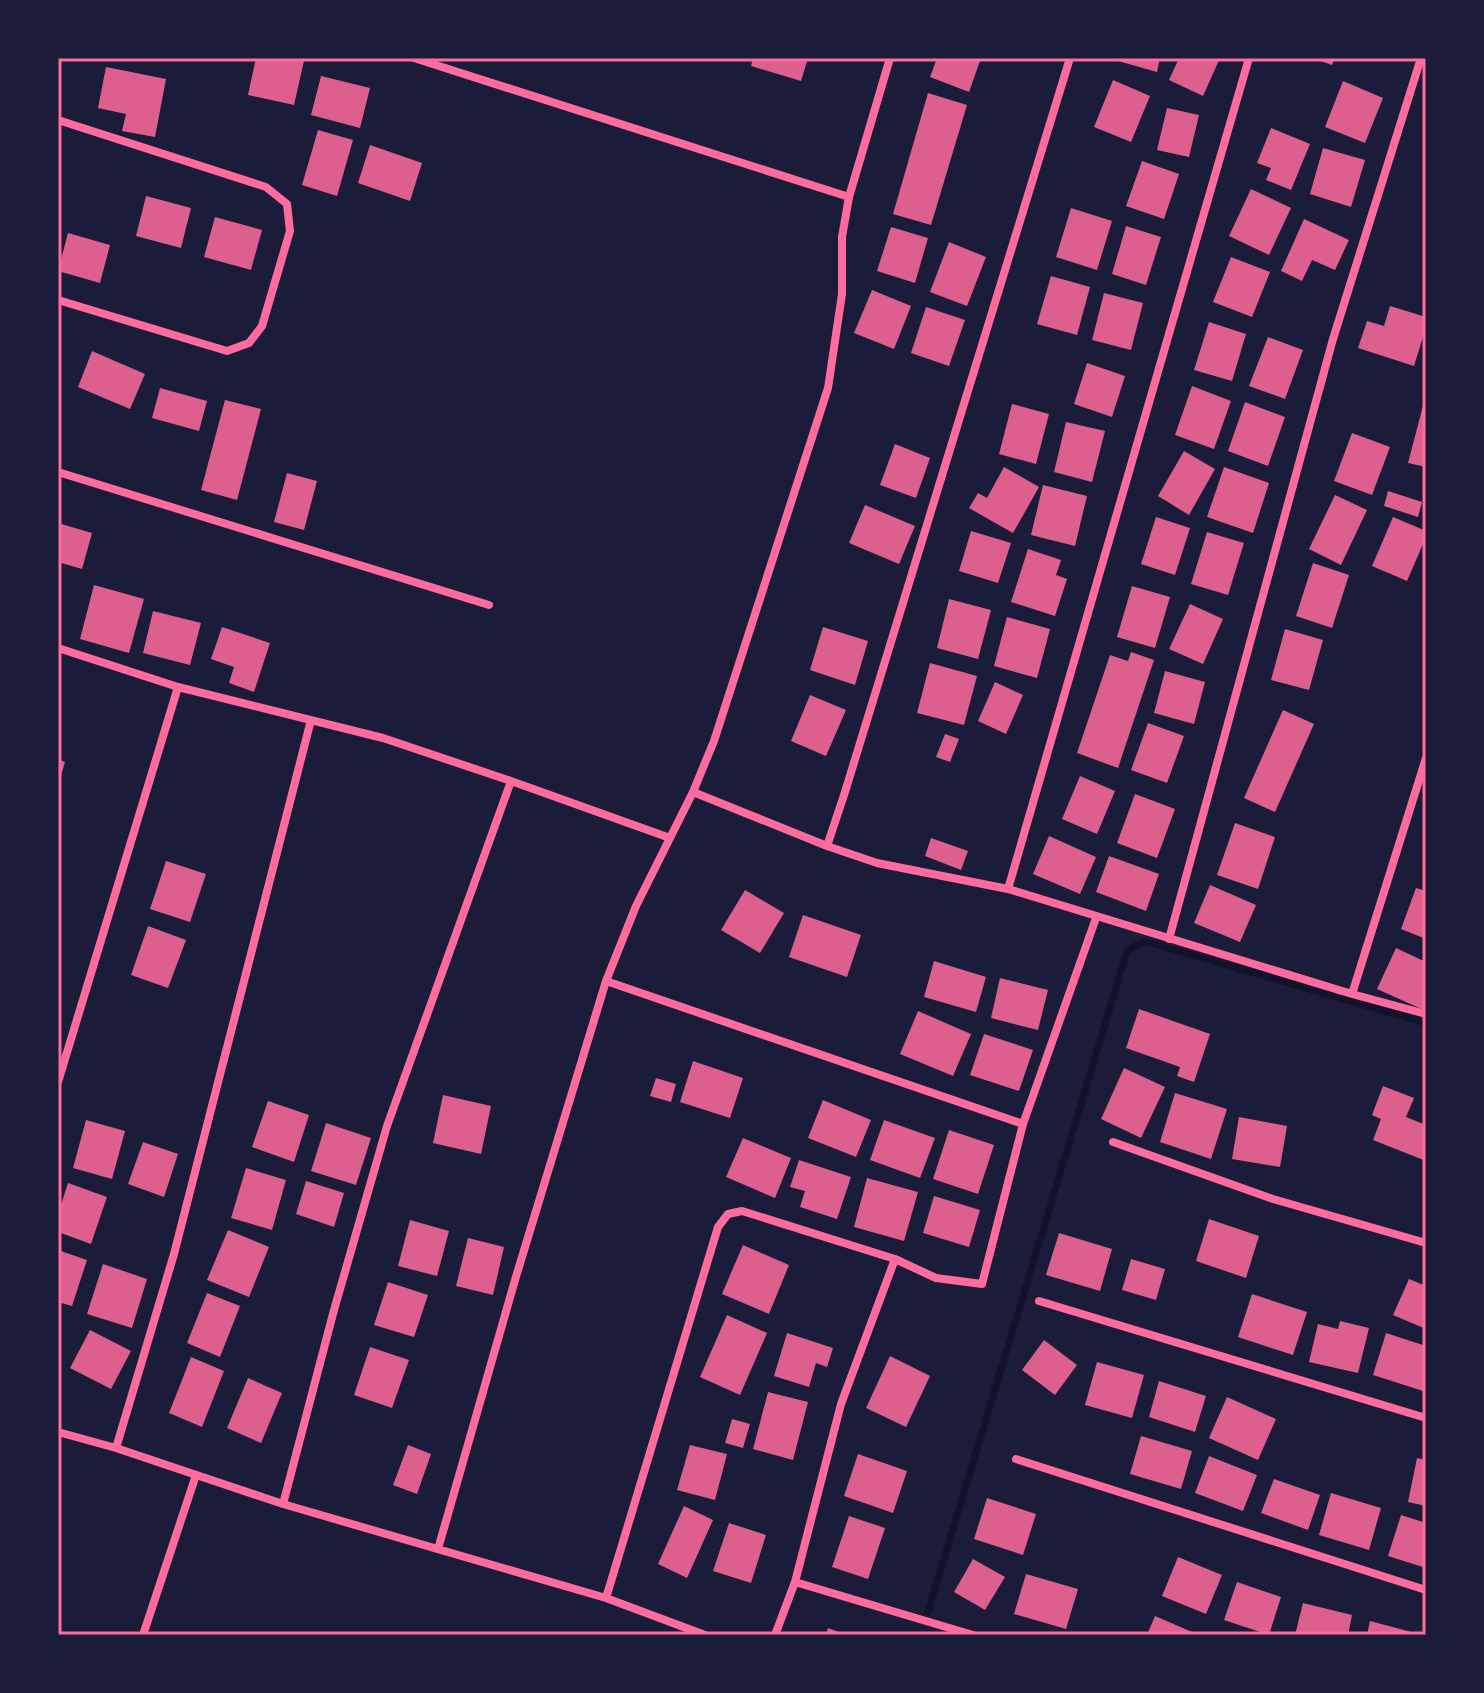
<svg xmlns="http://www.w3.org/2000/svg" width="1484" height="1693" viewBox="0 0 1484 1693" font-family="'DejaVu Sans',sans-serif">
<rect width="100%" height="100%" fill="#1b1b3a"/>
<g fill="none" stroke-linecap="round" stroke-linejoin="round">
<path stroke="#12122b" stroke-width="7" d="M928,1612L1127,951L1144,941L1426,1023"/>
</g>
<path fill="#dd5f8e" d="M256,58H289L304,61L294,105L248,95Z
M753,58H808L801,81L751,66Z
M937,58H981L969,92L930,77Z
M1119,58H1160L1157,72L1118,61Z
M1179,58H1220L1203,96L1169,80Z
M1312,58H1335L1332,65Z
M106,67L166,79L155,137L122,131L126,114L98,108Z
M321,76L370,88L360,128L311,115Z
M1113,80L1150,96L1131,142L1094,127Z
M1343,81L1383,98L1365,143L1325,127Z
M928,93L967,105L931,225L893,214Z
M1167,108L1199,115L1189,157L1157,150Z
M1271,128L1310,144L1291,190L1266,180L1271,168L1257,163Z
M318,130L353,140L337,196L302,185Z
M370,145L422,163L410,201L358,183Z
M1323,148L1365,160L1351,207L1310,194Z
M1142,161L1179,174L1164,219L1126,206Z
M1251,189L1291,208L1269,255L1229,236Z
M146,196L191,208L181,248L136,236Z
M1071,208L1112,221L1097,270L1056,257Z
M215,217L262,230L251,270L204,257Z
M1304,219L1349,240L1335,270L1312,260L1302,281L1281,271Z
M1126,226L1161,237L1146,285L1112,274Z
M891,227L928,238L915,283L877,271Z
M68,233L110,245L100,283L58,271Z
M949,242L986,257L967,306L930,292Z
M1231,257L1270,272L1252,317L1213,302Z
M1051,276L1090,287L1077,335L1037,324Z
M872,290L911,306L894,349L854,333Z
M1104,293L1143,303L1131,350L1092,340Z
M1390,306L1426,317V327L1414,366L1358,348L1367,321L1384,326Z
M926,307L965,320L949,366L911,353Z
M1209,322L1246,334L1232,381L1194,370Z
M1268,337L1303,350L1285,399L1249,386Z
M92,351L145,374L130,409L78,387Z
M1087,363L1125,376L1112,417L1074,404Z
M1192,386L1231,401L1214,449L1175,435Z
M160,388L207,401L199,431L152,418Z
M1425,398H1426V467L1408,463Z
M225,400L261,409L237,500L201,490Z
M1245,402L1285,417L1268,466L1228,451Z
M1012,404L1049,414L1036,464L999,454Z
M1066,422L1105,431L1092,482L1054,472Z
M1352,433L1390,447L1372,495L1334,481Z
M895,444L930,458L916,498L880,485Z
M1184,451L1215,469L1189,515L1158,496Z
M1004,467L1039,487L1013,533L969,508L978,493L987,498Z
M1224,467L1269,483L1253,533L1207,517Z
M287,473L317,481L304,530L274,522Z
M1043,485L1087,496L1075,546L1031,535Z
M1388,491L1422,502L1418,517L1384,506Z
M1335,495L1367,510L1341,565L1309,549Z
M865,505L915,526L899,564L849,543Z
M1156,517L1190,528L1175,575L1141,564Z
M1393,517L1426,531V537L1407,581L1372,566Z
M58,523L92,533L82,569L58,562Z
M971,531L1011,543L998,583L959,571Z
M1207,532L1244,543L1228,595L1191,584Z
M1028,549L1061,560L1056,575L1067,579L1055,616L1011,602Z
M1313,563L1349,575L1332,628L1296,616Z
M94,585L144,599L129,653L80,639Z
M1132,586L1170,597L1155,648L1117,637Z
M949,599L991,610L978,659L937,648Z
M1190,604L1223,619L1203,664L1169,649Z
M153,611L201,623L190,665L143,653Z
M1007,617L1050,629L1037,678L994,666Z
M222,627L270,643L254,692L229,683L234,667L211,659Z
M823,627L868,641L855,685L810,670Z
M1285,629L1323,640L1309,690L1271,680Z
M1131,652L1154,660L1118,768L1077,753L1110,655L1128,661Z
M930,663L977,676L964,725L917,713Z
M1165,671L1205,682L1194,724L1154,713Z
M995,682L1023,695L1006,734L978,721Z
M810,695L846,710L826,756L791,741Z
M1283,710L1314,724L1275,812L1244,798Z
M1148,723L1184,736L1167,783L1131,770Z
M945,734L959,739L950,762L936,757Z
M58,759L65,762L59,782H58Z
M1080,776L1115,791L1097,834L1062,819Z
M1135,794L1175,809L1157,858L1117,843Z
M1235,823L1275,837L1258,889L1217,875Z
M1049,836L1096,857L1080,894L1033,874Z
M931,838L968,851L961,870L925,856Z
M1109,856L1159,874L1146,911L1096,892Z
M166,861L206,874L190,922L150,909Z
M1210,885L1256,905L1240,942L1194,923Z
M1416,888L1426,891V939L1401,929Z
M745,890L784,913L760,953L721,930Z
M803,915L861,935L847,977L789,957Z
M148,926L186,940L168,988L131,975Z
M1396,948L1426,962V1011L1377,989Z
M934,961L986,977L976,1012L924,997Z
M1000,978L1048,990L1038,1030L991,1018Z
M1139,1009L1210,1034L1194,1082L1177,1076L1180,1067L1126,1048Z
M918,1011L971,1034L953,1076L900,1054Z
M984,1034L1033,1050L1019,1091L970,1075Z
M693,1061L743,1078L730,1118L680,1102Z
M1124,1068L1165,1087L1141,1138L1101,1119Z
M656,1078L676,1084L671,1102L650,1096Z
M1383,1086L1414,1098L1406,1117L1426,1125V1161L1373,1140L1381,1119L1372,1115Z
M1175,1093L1227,1109L1211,1159L1160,1142Z
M443,1095L491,1106L481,1154L433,1143Z
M823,1100L871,1120L856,1157L808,1138Z
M268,1101L309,1115L294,1162L252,1147Z
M1239,1117L1287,1126L1280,1167L1232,1159Z
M86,1120L125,1131L112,1179L73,1168Z
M884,1120L935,1138L920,1178L870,1160Z
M326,1123L371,1138L356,1185L311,1171Z
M949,1130L994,1145L978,1194L933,1179Z
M743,1138L791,1158L775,1198L726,1177Z
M143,1142L178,1154L164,1197L128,1184Z
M799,1160L851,1177L837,1219L800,1207L805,1191L790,1187Z
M246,1168L286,1180L272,1230L231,1218Z
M867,1178L918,1192L904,1241L854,1227Z
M306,1181L344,1193L334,1227L296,1214Z
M68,1183L107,1197L91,1244L58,1232V1214Z
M934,1196L980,1210L969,1247L923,1233Z
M1209,1219L1259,1236L1246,1278L1196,1261Z
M410,1220L449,1231L437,1276L398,1266Z
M228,1230L269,1247L249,1297L207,1280Z
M1059,1233L1112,1249L1100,1291L1046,1275Z
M468,1238L504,1247L493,1295L456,1286Z
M743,1245L789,1265L769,1314L722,1294Z
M58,1250L87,1260L72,1306L58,1302Z
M1131,1259L1165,1269L1156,1300L1122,1290Z
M103,1264L147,1279L132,1328L87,1314Z
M1409,1279L1426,1286V1329L1393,1315Z
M388,1282L428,1295L414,1337L374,1325Z
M207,1293L240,1306L220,1357L187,1343Z
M1252,1294L1307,1312L1293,1355L1238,1337Z
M727,1315L767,1333L740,1395L700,1377Z
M1340,1321L1369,1328L1358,1373L1309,1362L1318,1324L1338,1329Z
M90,1330L131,1351L111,1389L70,1368Z
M787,1333L833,1348L827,1367L816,1363L809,1387L774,1376Z
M1386,1333L1426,1346V1382L1423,1391L1373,1375Z
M1044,1340L1077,1365L1055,1395L1022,1370Z
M370,1347L409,1360L392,1408L354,1395Z
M890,1356L930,1376L906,1427L866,1408Z
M191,1357L224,1371L202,1427L169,1413Z
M1097,1362L1144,1375L1132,1418L1085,1405Z
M248,1378L282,1393L261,1443L227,1428Z
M1159,1381L1206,1396L1195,1432L1149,1417Z
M768,1392L808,1402L793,1460L753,1449Z
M1227,1397L1276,1419L1258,1460L1209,1438Z
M732,1419L750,1424L743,1448L725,1443Z
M1141,1436L1192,1451L1181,1489L1130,1474Z
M408,1445L431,1454L417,1494L393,1485Z
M690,1445L727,1454L715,1500L677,1490Z
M858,1454L907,1471L893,1513L844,1496Z
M1209,1456L1257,1475L1243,1511L1195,1493Z
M1417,1458L1426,1460V1506L1408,1502Z
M1274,1479L1320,1495L1308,1530L1261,1513Z
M1331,1493L1381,1508L1369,1550L1319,1535Z
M987,1498L1036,1514L1023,1555L974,1539Z
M684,1506L713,1520L687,1578L658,1564Z
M1401,1515L1426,1523V1568L1388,1556Z
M849,1516L885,1528L868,1579L832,1567Z
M729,1523L766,1535L751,1583L713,1571Z
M1178,1557L1222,1575L1206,1614L1162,1596Z
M973,1559L1005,1577L985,1610L954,1592Z
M1026,1574L1078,1589L1066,1629L1014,1614Z
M1237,1582L1281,1597L1269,1635L1224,1620Z
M1303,1603L1352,1615L1348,1635H1295Z
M1155,1616L1199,1635H1147Z
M1370,1621L1419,1634V1635H1367Z
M828,1628L847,1635H826Z"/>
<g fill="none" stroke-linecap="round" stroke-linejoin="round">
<path stroke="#ff6b9d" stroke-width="8" d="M414,58L849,197
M1070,58L845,792L827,846L877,863L1008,889L1352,994L1426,1014
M58,120L266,187L287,204L290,231L262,326L249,343L227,351L58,300
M58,472L489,605
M58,648L178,687L383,738L511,781L670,838
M827,846L693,792L714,741L828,388L842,294V237L849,197L890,58
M1008,889L1249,58
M1169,939L1333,339L1421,58
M606,981L1023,1124
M1352,994L1426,758
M58,1082L178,687
M1113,1142L1273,1199L1426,1243
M1039,1301L1426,1418
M58,1432L116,1448L283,1504L606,1598L705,1635
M116,1448L174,1254L311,720
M1016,1459L1426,1590
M283,1504L334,1310L387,1126L511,781
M438,1549L515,1280L606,981L636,906L693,792
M795,1582L973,1635
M606,1598L718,1227L728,1214L742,1211L895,1259L936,1278L982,1284L1023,1124L1096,918
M143,1635L196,1475
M775,1635L795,1582L841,1404L895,1259"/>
</g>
<rect width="1484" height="1693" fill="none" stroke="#1b1b3a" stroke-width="120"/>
<rect x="60" y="60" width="1364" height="1573" fill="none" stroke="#ff6b9d" stroke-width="3"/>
</svg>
